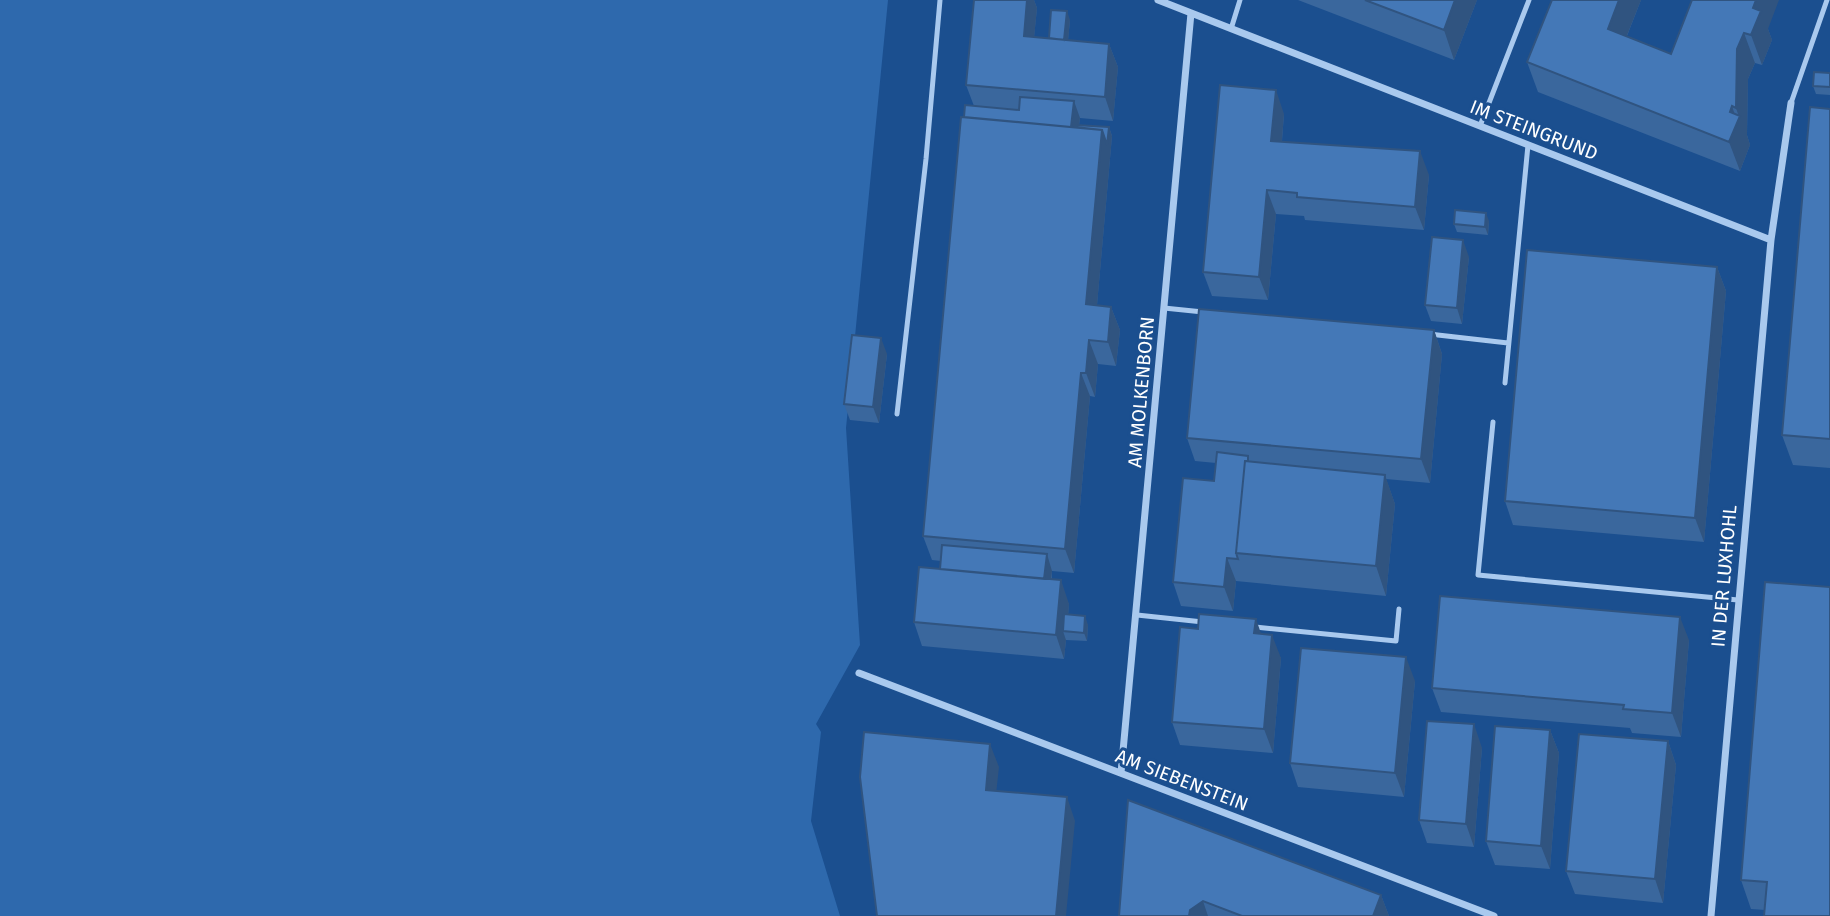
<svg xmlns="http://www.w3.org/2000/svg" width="1830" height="916" viewBox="0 0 1830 916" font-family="'Fira Sans',sans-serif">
<rect width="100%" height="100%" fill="#1b4f8f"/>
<path fill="#2e69ad" d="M0,0H888L846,428L860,645L816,724L821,732L811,821L840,916H0Z"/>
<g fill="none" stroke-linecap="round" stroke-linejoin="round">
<path stroke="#a9c9ee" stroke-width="5" d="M1231,29L1240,0
M1791,103L1827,0
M1480,126L1529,0
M1164,308L1203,312
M1429,334L1508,343
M1505,383L1528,145
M897,414L926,159L940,0
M1493,422L1478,575L1738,600
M1137,615L1203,622
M1255,627L1396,641L1399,609"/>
<path stroke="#a9c9ee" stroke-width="7" d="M1158,0L1771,240
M859,673L1494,916
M1121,773L1191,13
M1711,916L1771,240L1791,103"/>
</g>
<path fill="#3a679d" d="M974,0H1034L1037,8L1034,37L1049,38L1070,20L1068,40L1109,44L1118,67L1113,121L1080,118L1079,125L1109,127L1112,136L1097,305L1111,307L1120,330L1116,366L1098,364L1095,397L1090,396L1074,573L1052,571V579L1069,604L1068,615L1088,625L1087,641L1066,640L1064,659L922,646L914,622L940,569L941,561L932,560L923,536L964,117L974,106L966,85Z
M1298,0H1477L1454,60Z
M1552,0H1641L1627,36L1671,54L1692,0L1768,29L1772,40L1762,65L1755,63L1748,79L1747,135L1750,145L1740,171L1538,92L1527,62Z
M1830,73V95L1816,94L1813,86Z
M1830,109V468L1793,465L1782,435Z
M1284,114L1282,141L1429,175L1424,230L1305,220L1304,216L1276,214L1268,300L1212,296L1203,272Z
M1489,221L1488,235L1457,232L1454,224Z
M1469,257L1462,324L1431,321L1425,305Z
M1717,267L1726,291L1704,542L1513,525L1505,501Z
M1434,330L1442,354L1430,483L1386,479L1395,504L1386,596L1236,581L1233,611L1181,606L1173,582L1214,481L1216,463L1195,461L1187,438Z
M887,354L879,423L850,420L844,404Z
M1830,587L1765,910L1751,909L1741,880Z
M1261,634L1281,658L1273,753L1180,745L1172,722Z
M1689,640L1681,737L1632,733L1630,728L1441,712L1432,688Z
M1415,681L1404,797L1298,787L1290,763Z
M1550,730L1559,753L1550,869L1495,865L1486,841Z
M1668,741L1676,765L1663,903L1575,894L1566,871Z
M1482,748L1474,847L1427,843L1419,820Z
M1128,800L1381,895L1389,916H1119Z"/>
<path fill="#305480" d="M1027,0H1034L1037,8L1032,59L1024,36Z
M1455,0H1477L1454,60L1444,30Z
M1619,0H1641L1618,58L1608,29Z
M1756,0H1779L1768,29L1772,40L1762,65L1751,35L1753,8Z
M1067,11L1070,20L1066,63L1063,54Z
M1744,33L1755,63L1748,79L1747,135L1750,145L1740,171L1729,142L1730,112L1732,106L1737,121L1739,117L1736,108L1737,49Z
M1109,44L1118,67L1113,121L1105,97Z
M1276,90L1284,114L1280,164L1271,141Z
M1074,101L1080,118L1077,142L1071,134Z
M1109,127L1112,136L1095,328L1086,304L1102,130Z
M1420,151L1429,175L1424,230L1415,207Z
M1267,190L1276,214L1268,300L1259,277Z
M1486,213L1489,221L1488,235L1485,227Z
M1463,240L1469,257L1462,324L1457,308Z
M1717,267L1726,291L1704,542L1695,518Z
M1111,307L1120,330L1116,366L1108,342Z
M1434,330L1442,354L1430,483L1421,459Z
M881,338L887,354L879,423L873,407Z
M1089,340L1098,364L1095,397L1086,373Z
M1081,373L1090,396L1074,573L1065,549Z
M1385,475L1395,504L1386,596L1376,566Z
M1047,554L1052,571L1049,602L1044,586Z
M1227,558L1236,581L1233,611L1224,587Z
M1061,580L1069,604L1067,632L1063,631L1066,640L1064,659L1056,635Z
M1085,616L1088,625L1087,641L1084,633Z
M1680,617L1689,640L1681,737L1672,713Z
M1256,619L1264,642L1254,633Z
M1272,635L1281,658L1273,753L1264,729Z
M1406,657L1415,681L1404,797L1395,773Z
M1474,724L1482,748L1474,847L1466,824Z
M1550,730L1559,753L1550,869L1541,846Z
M1668,741L1676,765L1663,903L1655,879Z
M990,744L999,767L994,813L986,790Z
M1067,797L1075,821L1066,916H1056Z
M1381,895L1389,916H1373Z
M1203,901L1208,916H1189L1190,910Z"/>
<path fill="#4478b7" stroke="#305480" stroke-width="2" d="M974,0H1027L1024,36L1109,44L1105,97L966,85Z
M1365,0H1455L1444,30Z
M1552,0H1619L1608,29L1671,54L1692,0H1756L1753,8L1761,11L1751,35L1744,33L1737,49L1736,108L1732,106L1730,112L1740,116L1729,142L1527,62Z
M1051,10L1067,11L1064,40L1049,38Z
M1814,72L1830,73V87L1813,86Z
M1220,85L1276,90L1271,141L1420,151L1415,207L1297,197V193L1267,190L1259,277L1203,272Z
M1020,97L1074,101L1071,127L964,117L965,105L1019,110Z
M1810,107L1830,109V439L1782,435Z
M961,117L1102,130L1086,304L1111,307L1108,342L1089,340L1086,373H1081L1065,549L923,536Z
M1075,125L1109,127L1107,145L1102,130L1075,127Z
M1455,210L1486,213L1485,227L1454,224Z
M1432,237L1463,240L1457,308L1425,305Z
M1527,250L1717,267L1695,518L1505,501Z
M1199,309L1434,330L1421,459L1187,438Z
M852,335L881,338L873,407L844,404Z
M1217,452L1248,456V461H1245L1236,553L1238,559L1227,558L1224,587L1173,582L1183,478L1214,481Z
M1245,461L1385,475L1376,566L1236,553Z
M942,545L1047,554L1044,579L940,569Z
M919,567L1061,580L1056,635L914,622Z
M1765,582L1830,587V916H1764L1767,882L1741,880Z
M1440,596L1680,617L1672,713L1623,709L1624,705L1432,688Z
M1064,614L1085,616L1084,633L1063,631Z
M1199,614L1256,619L1254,633L1272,635L1264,729L1172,722L1180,627L1198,629Z
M1301,648L1406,657L1395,773L1290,763Z
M1427,721L1474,724L1466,824L1419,820Z
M1495,726L1550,730L1541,846L1486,841Z
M864,732L990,744L986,790L1067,797L1056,916H877L860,777Z
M1579,734L1668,741L1655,879L1566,871Z
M1128,800L1381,895L1373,916H1242L1203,901L1190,910L1189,916H1119Z"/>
<g text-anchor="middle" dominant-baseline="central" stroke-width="6" stroke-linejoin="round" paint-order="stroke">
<g font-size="19" fill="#fff" stroke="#1b4f8f">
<text transform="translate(1534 130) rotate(21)">IM STEINGRUND</text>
<text transform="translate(1141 392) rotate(-85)">AM MOLKENBORN</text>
<text transform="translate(1724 576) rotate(-85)">IN DER LUXHOHL</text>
<text transform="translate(1182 780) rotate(21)">AM SIEBENSTEIN</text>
</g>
</g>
</svg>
